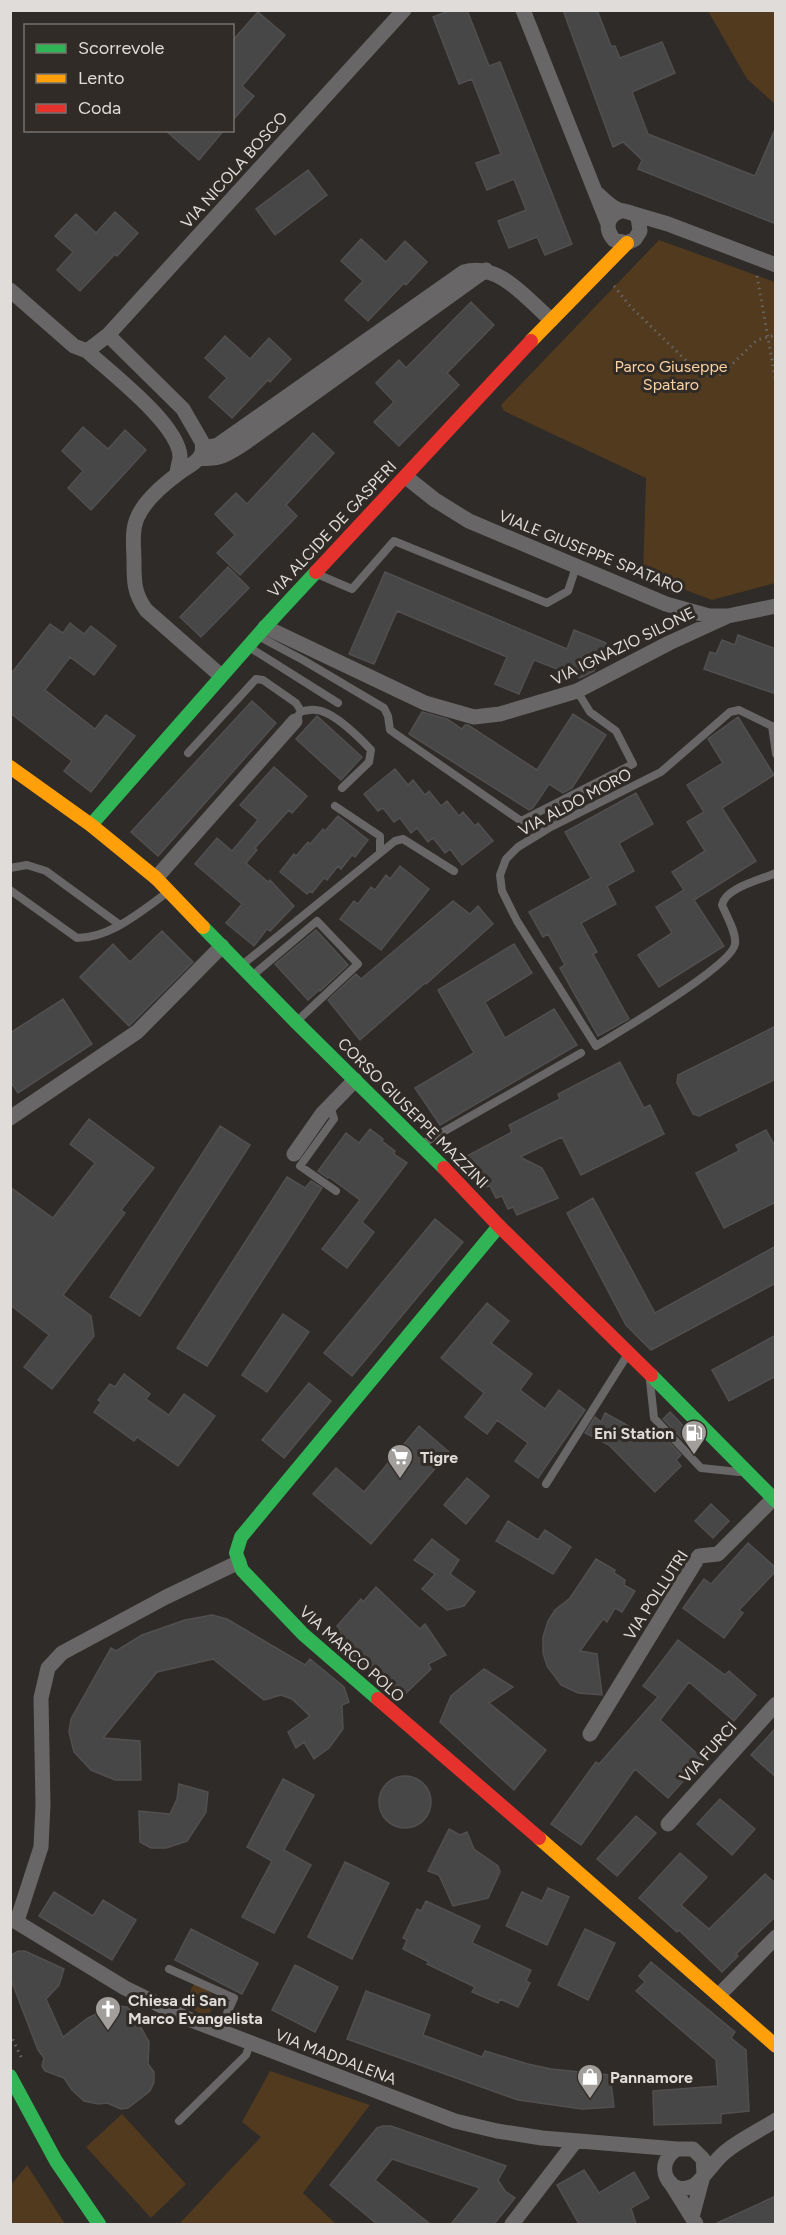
<svg xmlns="http://www.w3.org/2000/svg" width="786" height="2235" viewBox="0 0 786 2235" font-family="Figtree,sans-serif">
<rect width="100%" height="100%" fill="#2e2b28"/>
<path fill="#513a1e" d="M708,11H775V104L747,79Z
M659,240L775,282V583L712,600L643,574L646,478L504,411L501,405Z
M194,1984C210,1988 221,1999 208,2015C190,2015 185,1997 194,1984Z
M270,2071L370,2105L303,2193L336,2224H179L261,2137L242,2122Z
M122,2114L186,2184L151,2218L86,2147Z
M27,2165L65,2224H11V2185Z"/>
<path fill="#484747" stroke="#514f4f" stroke-width="1.5" d="M451,10H467L489,66L500,62L572,244L545,255L537,237L509,248L498,221L526,210L514,179L487,190L476,163L501,154L472,79L459,84L433,17Z
M563,10H597L611,46H615L620,58L662,42L675,73L632,92L648,134L755,176L776,127V224L638,169L642,160L623,142L613,147Z
M258,12L285,35L242,86L254,96L232,121V41Z
M165,130H224L199,160Z
M308,170L327,195L275,235L256,209Z
M115,212L138,233L117,256L115,254L80,291L57,270L73,252L55,236L76,214L96,233Z
M361,239L386,262L405,241L427,262L406,285L404,283L368,321L345,300L363,281L341,261Z
M471,302L494,325L447,373L459,385L399,446L374,422L394,402L376,383L399,360L406,368Z
M225,336L250,359L269,338L291,359L270,382L268,380L232,418L209,397L227,378L205,358Z
M83,427L108,449L125,430L146,450L91,510L68,488L83,471L62,451Z
M313,433L334,453L286,505L297,516L240,575L217,553L235,535L215,514L236,493L247,504Z
M228,567L249,588L201,637L180,617Z
M385,572L567,649L574,630L606,643L594,671L580,678L534,660L519,694L495,684L507,657L397,611L374,664L349,654Z
M70,623L84,634L91,626L116,646L94,675L70,657L45,690L95,729L106,715L135,736L91,792L64,771L72,761L10,713V675L50,624L63,633Z
M738,635L776,649V694L704,669L710,652L716,654L722,640L735,645Z
M252,701L276,723L158,856L131,832Z
M422,712L447,719L462,729L465,725H468L537,770L573,714L606,735L572,788L563,793L549,784L533,808L529,810L409,734Z
M317,716L362,757L341,780L296,739Z
M738,717L774,775L722,808L756,861L694,900L724,946L659,987L638,955L672,933L656,907L684,890L672,872L705,851L687,822L704,812L687,785L723,763L708,739Z
M274,767L307,796L292,813L289,810L255,848L257,850L246,863L268,882L270,880L294,906L270,931L267,929L254,946L226,923L242,904L195,864L217,838L232,851L258,820L240,805Z
M395,769L408,785L413,780L425,795L429,791L441,806L447,801L459,816L463,812L475,826L478,823L493,841L462,865L450,849L445,853L433,838L428,842L417,828L411,833L400,818L394,822L383,808L378,811L364,794Z
M636,793L653,824L619,843L634,871L607,886L616,904L581,923L597,952L593,954L629,1019L598,1036L560,968L565,965L548,934L543,937L529,912L591,878L565,832Z
M338,816L368,840L355,857L352,855L341,869L338,866L327,880L324,878L312,893L310,891L307,894L280,872L294,854L296,856L308,842L310,844L323,829L325,831Z
M400,866L429,889L381,950L340,919L354,901L358,904L371,887L375,890L386,875L390,879Z
M453,901L470,914L478,906L493,924L426,984L425,983L360,1040L328,1000L356,974L361,979Z
M316,930L348,965L320,991L319,990L308,1000L275,964Z
M162,931L193,962L129,1026L80,977L113,944L130,962Z
M514,944L532,973L485,1002L505,1038L554,1009L577,1045L440,1125L415,1088L474,1053L438,990Z
M63,999L92,1044L18,1093L10,1081V1033Z
M776,1026V1079L699,1116L693,1114L677,1083L678,1075Z
M620,1062L644,1108L650,1105L664,1134L581,1175L562,1137L520,1157L542,1168L558,1198L517,1215L513,1207L508,1209L502,1196L496,1198L490,1186L486,1187L467,1156L512,1132L509,1125L560,1099L558,1094Z
M89,1119L154,1168L121,1210L125,1213L63,1295L91,1316L94,1336L52,1389L24,1367L49,1335L10,1305V1187L53,1218L95,1163L70,1144Z
M220,1126L250,1145L140,1316L110,1297Z
M370,1129L383,1139L382,1141L395,1151L394,1154L407,1163L362,1222L374,1232L347,1268L322,1249L360,1200L329,1177L328,1178L318,1171L346,1133L359,1143Z
M766,1130L776,1148V1202L724,1228L696,1173L739,1151L736,1145Z
M287,1177L305,1188L311,1181L322,1188L207,1366L177,1348Z
M593,1198L655,1313L776,1246V1283L651,1350L626,1325L567,1213Z
M435,1219L463,1242L352,1376L324,1353Z
M487,1303L509,1321L491,1343L532,1374L520,1390L545,1409L559,1390L585,1410L538,1478L515,1461L528,1443L497,1420L487,1434L465,1417L484,1393L441,1358Z
M283,1314L309,1332L267,1392L242,1375Z
M776,1335V1376L729,1401L712,1370Z
M124,1374L150,1394L146,1399L169,1415L184,1394L215,1416L178,1466L137,1437L134,1441L94,1412L101,1402L98,1400L110,1384L115,1387Z
M309,1383L331,1401L284,1458L262,1440Z
M670,1412L697,1440L690,1447L663,1419Z
M605,1413L641,1433L645,1429L649,1433L655,1427L681,1455L676,1460L681,1466L655,1492L609,1445L585,1433L595,1417L601,1422Z
M419,1426L449,1452L371,1544L313,1494L336,1468L364,1492Z
M467,1478L489,1496L466,1524L444,1505Z
M711,1504L729,1521L713,1538L695,1521Z
M508,1521L538,1540L545,1530L571,1547L553,1574L496,1541Z
M432,1539L459,1560L450,1574L475,1592L464,1606L447,1610L422,1589L435,1574L414,1560Z
M748,1543L776,1568V1571L739,1610L743,1613L724,1638L683,1608L704,1579L711,1584Z
M596,1559L615,1570L614,1573L625,1580L624,1585L635,1591L622,1612L615,1608L607,1622L603,1619L580,1651L597,1654L602,1695L578,1693L561,1685L547,1666L543,1653V1637L548,1621L555,1610L570,1598Z
M376,1587L420,1629L425,1624L446,1655L428,1664L431,1669L404,1695L332,1638L340,1629L337,1626L361,1599L363,1602Z
M212,1615L227,1619L305,1665L310,1659L344,1687L349,1702L342,1705L343,1729L329,1748L314,1759L304,1742L296,1748L288,1732L310,1716L292,1699L281,1695L264,1700L213,1659L157,1672L103,1738L140,1741L141,1780H115L91,1770L74,1752L69,1732L71,1719L111,1648L116,1651L142,1635L185,1620Z
M678,1640L725,1675L729,1671L756,1695L734,1721L689,1682L660,1720L703,1759L668,1798L635,1769L581,1845L551,1824L596,1762L599,1764L658,1697L643,1686Z
M484,1669L513,1687L489,1703L546,1750L514,1790L440,1722L451,1696Z
M776,1728V1777L751,1755Z
M379 1802a26 26 0 1 1 52 0a26 26 0 1 1-52 0Z
M283,1779L314,1795L284,1850L311,1865L274,1933L242,1917L272,1861L247,1847Z
M179,1784L208,1792L206,1812L187,1841L166,1848H151L140,1842L139,1811L170,1814L177,1799Z
M720,1799L755,1829L732,1855L697,1824Z
M636,1816L656,1833L617,1876L597,1859Z
M449,1829L460,1835L467,1832L474,1849L498,1866L500,1872L488,1898L453,1906L439,1875L428,1871Z
M680,1853L707,1877L681,1905L709,1929L765,1874L776,1884V1916L736,1954L738,1956L722,1972L679,1930L677,1932L639,1898Z
M345,1862L389,1883L352,1959L308,1937Z
M548,1888L569,1897L547,1945L506,1926L522,1892L542,1901Z
M54,1892L93,1916L103,1900L136,1920L112,1960L39,1916Z
M426,1901L480,1926L472,1943L531,1970L526,1981L530,1983L518,2007L500,1999L498,2003L472,1992L475,1987L427,1964L429,1962L403,1949L407,1940L403,1938L417,1909L421,1911Z
M191,1929L258,1963L242,1994L175,1960Z
M585,1929L615,1943L588,2000L558,1985Z
M18,1951H25L64,1969L59,1985L46,1999L63,2037L88,2018L107,2009L118,2006L127,2007L133,2013L149,2042L148,2064L154,2072V2082L150,2091L128,2108L121,2109L107,2103L98,2104L84,2101L72,2090L64,2078L45,2071L42,2066L44,2058L38,2050L10,1977V1956Z
M651,1962L735,2032L731,2038L746,2050L749,2111L721,2114V2123L654,2125L653,2091L718,2086L716,2060L636,1991L645,1982L639,1976Z
M295,1965L338,1987L315,2032L272,2010Z
M366,1991L430,2015L423,2035L482,2057L485,2051L528,2064L551,2069L610,2075L614,2107L582,2109L518,2100L347,2039Z
M383,2126H391L506,2166L498,2180L505,2191L515,2198L494,2224H451L480,2188L392,2159L375,2180L430,2224H377L330,2185L377,2128Z
M584,2170L599,2193L634,2172L649,2198L631,2208L636,2224H579L557,2185Z
M776,2196V2224H715Z"/>
<g fill="none" stroke-linecap="round" stroke-linejoin="round">
<path stroke="#676664" stroke-width="3" stroke-dasharray="1.5 4.5" stroke-linecap="butt" d="M757,276L776,383
M614,286L630,306L703,377L722,374L757,340L776,335
M10,2034L23,2061"/>
<path stroke="#686666" stroke-width="8" d="M317,574L352,589L394,541L547,603L568,591L576,567
M258,636L303,660L384,708L388,716L390,730L521,821L633,764L616,731L590,712L577,691
M249,647L338,703
M301,711C305,711 311,709 316,710C333,711 360,738 371,750L369,762L342,788
M772,726L776,754
M776,728L739,710L730,712L661,772L549,828L518,847L506,859L500,875L502,891L517,921L596,1046C620,1031 732,966 735,944C737,933 726,915 722,905C725,888 760,880 776,873
M188,753L256,679L263,680L296,703L301,711L295,721
M335,806L380,836V851
M10,868L27,865L46,871L120,925
M10,890L77,938C111,938 141,911 168,892
M242,965L395,841L403,839L454,871
M252,976L317,921L358,964L296,1022
M330,1106L334,1119L300,1166L336,1191
M422,1144L581,1053
M650,1381L654,1418L701,1468L739,1472
M546,1484L628,1354
M169,1969L234,1998L219,2031
M179,2121L246,2055L250,2044"/>
<path stroke="#686666" stroke-width="15" d="M523,10L608,224
M598,194C604,200 611,207 619,210C626,212 631,211 638,217L640,231L635,239L627,243L614,240C604,228 607,216 621,211
M634,214L668,224L776,265
M10,290L74,346L87,351
M108,335L183,409L202,442C203,448 203,455 198,459C193,465 185,468 179,473C164,484 146,499 138,516C131,530 134,547 134,562C134,582 134,593 146,610L220,675
M87,351L108,335L404,10
M87,351C111,373 178,424 180,456C180,461 177,469 177,474
M203,448L218,445L464,272C499,262 527,299 551,320
M200,458C219,461 229,453 245,443L486,270
M406,477L435,500L469,521L666,604L709,616H728L776,606
M265,627L425,703L474,717L500,714L577,691L669,643L728,616
M156,878L295,721
M10,1118L137,1032L222,946
M294,1154L322,1114L355,1080
M590,1734L699,1556L718,1554L773,1499
M668,1824L776,1704
M10,1918L125,1988L186,2018L455,2121L497,2131L542,2138L677,2149
M17,1921L41,1847L43,1805L41,1698L48,1668L62,1653L166,1597L239,1562
M719,1995L776,1937
M704,2173L703,2159L693,2149H677C652,2164 669,2198 693,2186C700,2183 715,2160 724,2153C739,2140 759,2131 776,2120
M670,2182L696,2224
M692,2217L703,2176
M512,2224L575,2142"/>
<path stroke="#30b455" stroke-width="14" d="M91,825L265,627L316,572
M203,927L296,1022L444,1168
M651,1375L776,1501
M378,1699L303,1634L242,1570L236,1553L241,1537L499,1226
M10,2076L56,2161L99,2224"/>
<path stroke="#ff9f0a" stroke-width="14" d="M531,341L627,243
M10,767L91,825L156,878L203,927
M539,1838L776,2046"/>
<path stroke="#e5322d" stroke-width="14" d="M316,572L531,341
M444,1168L499,1226L651,1375
M378,1699L539,1838"/>
</g>
<defs>
<symbol id="fuel-pin" viewBox="-11 -11 22 30"><path d="M0 17L-7.5 6A9.5 9.5 0 1 1 7.5 6Z" fill="#a19e9b" stroke="#302b26"/><path d="M-5.5-6h7V0h2V4h1.3V-2.5L3-4.5l.8-.8L6-3V5H2.5V1h-1V6h-7ZM-4.2-4.7v3.2H.2V-4.7Z" fill="#fff"/></symbol>
<symbol id="supermarket-pin" viewBox="-11 -11 22 30"><path d="M0 17L-7.5 6A9.5 9.5 0 1 1 7.5 6Z" fill="#a19e9b" stroke="#302b26"/><path d="M-6-5.5h2.5l.6 2H6L4.5 2H-2.5L-4.4-4H-6ZM-1.5 3.2a1.3 1.3 0 1 0 .1 0ZM3 3.2a1.3 1.3 0 1 0 .1 0Z" fill="#fff"/></symbol>
<symbol id="church-pin" viewBox="-11 -11 22 30"><path d="M0 17L-7.5 6A9.5 9.5 0 1 1 7.5 6Z" fill="#a19e9b" stroke="#302b26"/><path d="M-1.2-6h2.4v3.5h3.3v2.4h-3.3V6h-2.4V-.1h-3.3v-2.4h3.3Z" fill="#fff"/></symbol>
<symbol id="shop-pin" viewBox="-11 -11 22 30"><path d="M0 17L-7.5 6A9.5 9.5 0 1 1 7.5 6Z" fill="#a19e9b" stroke="#302b26"/><path d="M-5-2.5h2.3a2.7 3.5 0 0 1 5.4 0H5L5.5 6h-11ZM-1.5-2.5h3a1.5 2.3 0 0 0-3 0Z" fill="#fff"/></symbol>
</defs>
<g fill-rule="evenodd">
<use href="#fuel-pin" x="679" y="1418" width="30" height="40"/>
<use href="#supermarket-pin" x="385" y="1442" width="30" height="40"/>
<use href="#church-pin" x="93" y="1994" width="30" height="40"/>
<use href="#shop-pin" x="575" y="2062" width="30" height="40"/>
</g>
<g text-anchor="middle" dominant-baseline="central" stroke-width="6" stroke-linejoin="round" paint-order="stroke">
<g font-size="16" fill="#dfdcd9" stroke="#302b26">
<text transform="translate(234 170) rotate(-48)">VIA NICOLA BOSCO</text>
<text transform="translate(332 529) rotate(-47)">VIA ALCIDE DE GASPERI</text>
<text transform="translate(591 552) rotate(22)">VIALE GIUSEPPE SPATARO</text>
<text transform="translate(623 646) rotate(-26)">VIA IGNAZIO SILONE</text>
<text transform="translate(575 802) rotate(-28)">VIA ALDO MORO</text>
<text transform="translate(413 1113) rotate(45)">CORSO GIUSEPPE MAZZINI</text>
<text transform="translate(656 1595) rotate(-57)">VIA POLLUTRI</text>
<text transform="translate(352 1654) rotate(42)">VIA MARCO POLO</text>
<text transform="translate(708 1752) rotate(-48)">VIA FURCI</text>
<text transform="translate(336 2057) rotate(21)">VIA MADDALENA</text>
</g>
<g font-size="16" fill="#fbd2a4" stroke="#302b26">
<text x="671" y="366">Parco Giuseppe<tspan x="671" dy="18">Spataro</tspan></text>
</g>
<g font-size="16" font-weight="bold" fill="#dfdcd9" stroke="#302b26" text-anchor="start">
<text x="674" y="1433" text-anchor="end">Eni Station</text>
<text x="420" y="1457">Tigre</text>
<text x="128" y="2000">Chiesa di San<tspan x="128" dy="18">Marco Evangelista</tspan></text>
<text x="610" y="2077">Pannamore</text>
</g>
</g>
<rect width="786" height="2235" fill="none" stroke="#dfdcd9" stroke-width="24"/>
<rect x="24" y="24" width="210" height="108" fill="#302b26" stroke="#76726e" stroke-width="1.5"/>
<rect x="36" y="44" width="30" height="9" fill="#30b455" stroke="#76726e" stroke-width="1.5"/>
<text x="78" y="54" font-size="18" fill="#dfdcd9">Scorrevole</text>
<rect x="36" y="74" width="30" height="9" fill="#ff9f0a" stroke="#76726e" stroke-width="1.5"/>
<text x="78" y="84" font-size="18" fill="#dfdcd9">Lento</text>
<rect x="36" y="104" width="30" height="9" fill="#e5322d" stroke="#76726e" stroke-width="1.5"/>
<text x="78" y="114" font-size="18" fill="#dfdcd9">Coda</text>
</svg>
